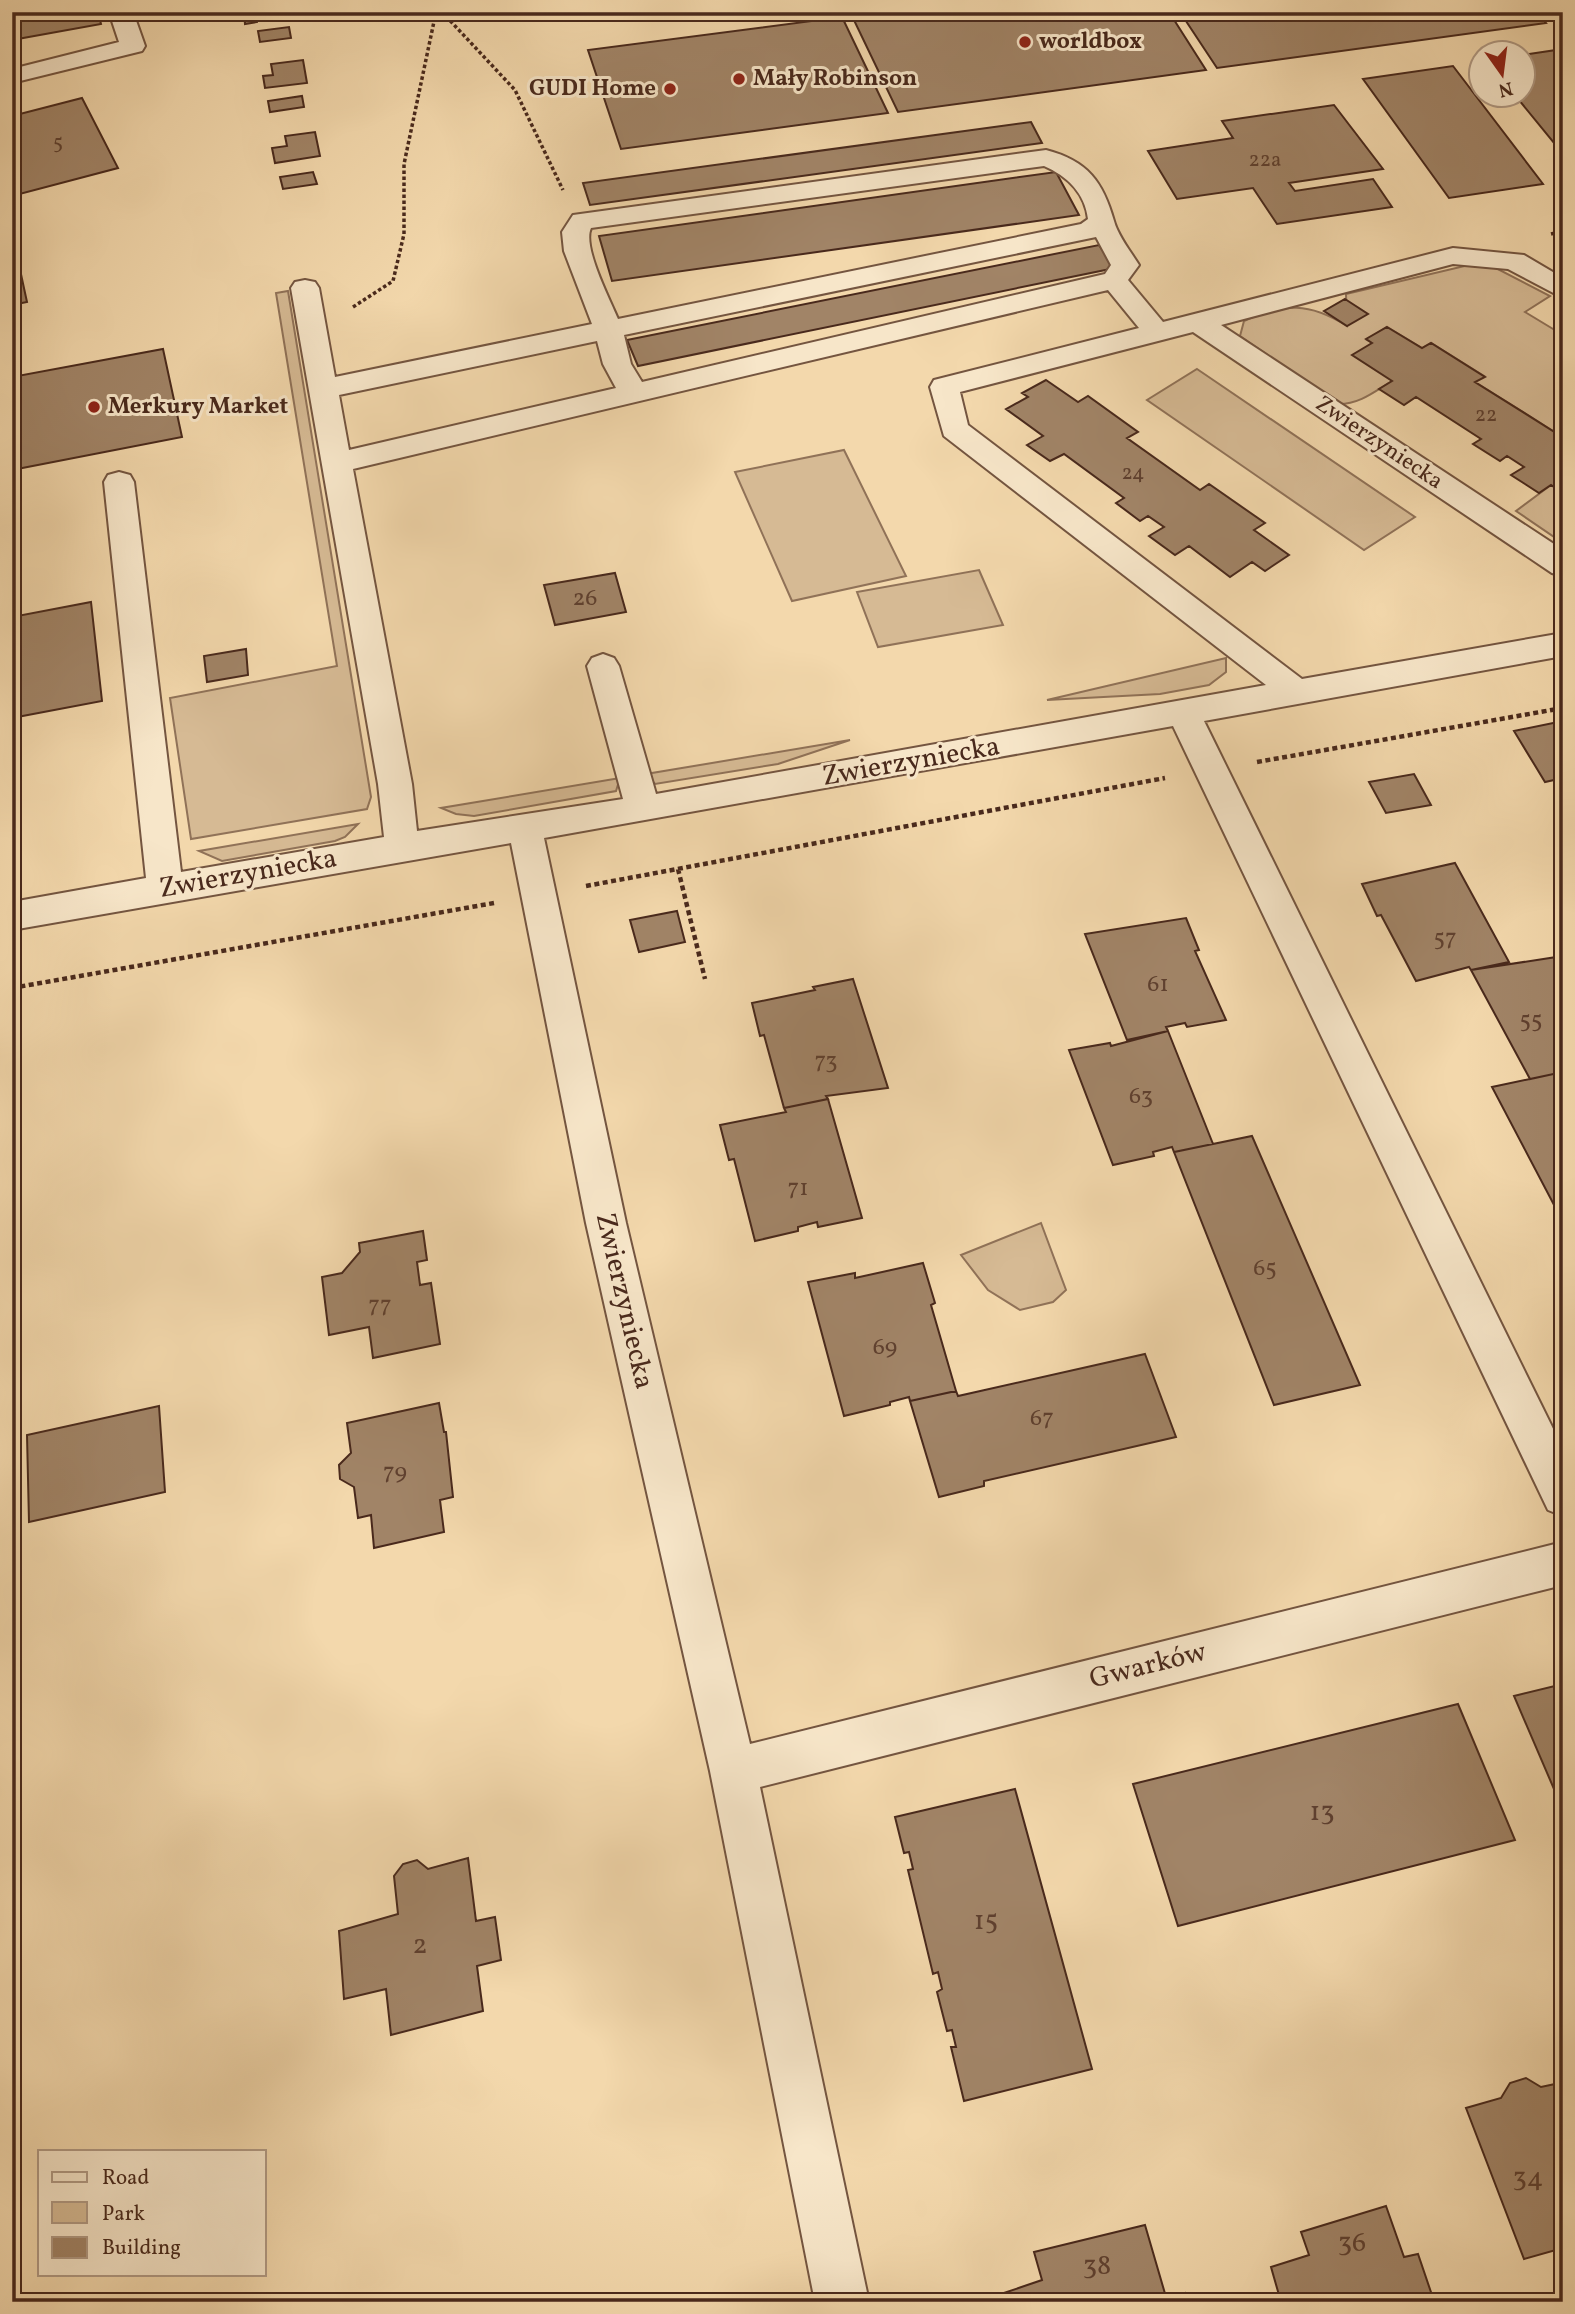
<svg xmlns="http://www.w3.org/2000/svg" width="1575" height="2314" viewBox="0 0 1575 2314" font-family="Vollkorn,serif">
<rect width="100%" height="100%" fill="#f3d8ac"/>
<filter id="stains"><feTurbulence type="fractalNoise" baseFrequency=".00286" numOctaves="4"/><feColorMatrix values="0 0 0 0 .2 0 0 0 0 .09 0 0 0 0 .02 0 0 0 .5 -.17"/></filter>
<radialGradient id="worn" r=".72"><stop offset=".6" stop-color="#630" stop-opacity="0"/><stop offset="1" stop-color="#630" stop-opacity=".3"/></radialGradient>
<path fill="#d6ba94" stroke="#907258" stroke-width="2" d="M1473,264L1492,266L1550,296L1525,312L1563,335V426L1553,431L1475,382L1484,376L1431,343L1422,348L1387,327L1367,340L1372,343L1392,381C1375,391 1360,404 1339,404L1240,336L1244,321C1285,303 1309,302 1347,326L1346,294Z
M288,291L371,797L367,809L191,839L170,698L337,666L276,293Z
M1197,369L1415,517L1364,550L1147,400Z
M844,450L906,576L792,601L735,472Z
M1551,485L1563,493V543L1516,511Z
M979,570L1003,625L878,647L857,592Z
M1226,658V672L1209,685L1160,694L1047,700Z
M850,740L778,764L655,784L646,774Z
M620,778L616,791L474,816L456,814L441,808Z
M358,824L345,837L335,841L222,861L199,851Z
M1041,1223L1066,1290L1053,1302L1020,1310L988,1290L961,1255Z"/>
<path fill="#a18467" stroke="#49291c" stroke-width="2" d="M12,12H98L101,24L12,40Z
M244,12H256L257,22L245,24Z
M879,12H1169L1206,70L898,112L852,16Z
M1180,12H1537L1546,23L1217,68Z
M842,17L888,113L621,149L588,50Z
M289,27L291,38L260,42L258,31Z
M1563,49V154L1514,94H1522V55Z
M303,60L307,83L265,88L263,76L273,75L271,64Z
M1453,66L1543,184L1449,198L1363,79Z
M302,96L304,107L270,112L268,101Z
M82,98L118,168L12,196V116Z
M1334,105L1383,169L1289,183L1295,191L1373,179L1392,207L1277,224L1253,188L1177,199L1148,151L1233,138L1222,121Z
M1031,122L1042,143L590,205L583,183Z
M315,132L320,156L275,163L272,148L287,146L285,136Z
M313,172L317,184L283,189L280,177Z
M1056,172L1079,215L612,281L599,236Z
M1099,245L1115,268L638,366L627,340Z
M19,265L27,302L12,305V267Z
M1345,299L1368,314L1347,326L1324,311Z
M1387,327L1422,348L1431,343L1485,377L1475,382L1553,431L1563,426V493L1551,485L1539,493L1511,475L1524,467L1507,456L1500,461L1473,444L1481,439L1416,397L1404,405L1379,389L1392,381L1352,355L1372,343L1366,339Z
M163,349L182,437L12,470V377Z
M1046,380L1078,402L1088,396L1138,432L1127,438L1200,490L1209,484L1265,523L1254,530L1289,555L1265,571L1252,562L1230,577L1189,546L1175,555L1149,536L1164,527L1148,516L1140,521L1116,503L1124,498L1064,454L1050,461L1027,445L1043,436L1006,409L1028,397L1022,393Z
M615,573L626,612L555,625L544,585Z
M91,602L102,701L12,718V617Z
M246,649L248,675L207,682L204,656Z
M1563,721V778L1545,782L1514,731Z
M1414,774L1431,805L1386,813L1369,782Z
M1455,863L1509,962L1471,970L1469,967L1416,981L1381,915L1377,916L1362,884Z
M677,911L685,942L639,952L630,920Z
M1186,918L1199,950L1195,951L1226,1020L1187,1027L1185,1023L1166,1027L1168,1031L1127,1040L1085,934Z
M1563,956V1072L1530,1079L1471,970Z
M853,979L888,1088L826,1096L828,1099L784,1108L764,1035L760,1036L752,1003L815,990L813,987Z
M1168,1031L1213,1144L1174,1152L1172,1147L1153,1152L1154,1156L1113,1165L1069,1050L1110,1043L1111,1046Z
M1563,1072V1222L1492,1087Z
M828,1099L862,1218L818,1227L817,1222L798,1227V1231L755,1241L734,1159L729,1160L720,1125L786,1112L784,1108Z
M1252,1136L1360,1385L1274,1405L1174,1152Z
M423,1231L427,1260L417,1262L420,1285L431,1283L440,1344L373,1358L369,1327L329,1335L322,1277L342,1273L360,1252L359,1243Z
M923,1263L935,1303L931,1305L956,1391L910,1401L909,1397L890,1402V1405L844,1416L808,1282L855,1273V1278Z
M1145,1354L1176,1437L984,1481V1486L939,1497L910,1401L956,1391L958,1396Z
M439,1403L444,1432H446L453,1497L440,1500L444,1532L374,1548L371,1515L358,1518L354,1487L340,1479L339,1465L351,1453L347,1423Z
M159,1406L165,1492L29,1522L27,1435Z
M1563,1684V1810L1514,1696Z
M1458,1704L1515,1840L1178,1926L1133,1784Z
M1015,1789L1092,2069L964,2101L951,2047H956L952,2030L947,2031L937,1992L942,1989L938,1972L933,1974L908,1870L913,1869L909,1852L904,1853L895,1817Z
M468,1858L476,1921L495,1917L501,1960L477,1966L483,2011L391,2035L386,1989L344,1999L339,1931L398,1914L394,1876L403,1864L417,1860L428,1869Z
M1526,2078L1541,2087L1560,2083L1563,2090V2248L1524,2259L1466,2108L1501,2098L1510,2083Z
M1386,2206L1404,2257L1418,2254L1434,2301L1281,2302L1271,2267L1309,2255L1301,2232Z
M1145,2225L1166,2297L1185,2293L1188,2302H1003L1001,2294L1042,2280L1034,2252Z"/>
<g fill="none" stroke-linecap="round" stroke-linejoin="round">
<defs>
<path id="minor" d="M109,12H133L145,46L142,51L12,83V69L119,42Z
M1046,150C1088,161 1103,182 1114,221C1118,236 1131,252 1139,265L1128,280L1163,322L1453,248L1524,255L1563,278V298L1508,269L1453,264L1221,325L1563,550V576L1552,573L1193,332L960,392L968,425L1302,679L1563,633V656L1204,721L1563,1449V1516L1548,1510L1173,726L544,838L626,1223L750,1744L1563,1542V1585L760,1787L869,2302H815L710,1771L586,1223L511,843L12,930V902L146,878L104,482L108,475L119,472L130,475L134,482L181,872L384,837L378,784L291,288L295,282L305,280L315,282L319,288L335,377L592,324L564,251L562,232L573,215ZM1044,166C1067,176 1085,193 1088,219L1081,224L618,319C610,300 582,246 591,228ZM1096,237L1111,265L1105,274L642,382L631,364L624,335ZM1108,290L1139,328L934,380L930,387L944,436L1266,685L656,794L619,666L614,658L603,654L592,658L587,666L623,799L417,831L412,784L353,469ZM597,341L603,364L616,388L349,450L339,395Z"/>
</defs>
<use href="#minor" stroke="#745540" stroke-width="4"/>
<path stroke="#49291c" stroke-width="3.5" stroke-dasharray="3.5 2.5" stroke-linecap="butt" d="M442,12L515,90L563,190
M1551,234L1563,231
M353,307L393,281L404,234V164L436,12"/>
<path stroke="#49291c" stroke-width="4.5" stroke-dasharray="5 3.5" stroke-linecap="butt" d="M1257,762L1563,708
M678,869L705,979
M586,886L1165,778
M12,988L494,903"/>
<use href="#minor" fill="#f7e6c9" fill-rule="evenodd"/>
</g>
<g fill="#8f2418" stroke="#f7e6c9" stroke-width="2.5">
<circle cx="1025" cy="42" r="7"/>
<circle cx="739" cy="79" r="7"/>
<circle cx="670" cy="89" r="7"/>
<circle cx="94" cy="407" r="7"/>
</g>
<g text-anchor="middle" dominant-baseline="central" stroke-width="6" stroke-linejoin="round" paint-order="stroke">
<g font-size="21" fill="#5f402f">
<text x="58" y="142">5</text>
<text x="1265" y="160">22a</text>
<text x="1486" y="415">22</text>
<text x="1133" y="473">24</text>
</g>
<g font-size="23" font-weight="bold" fill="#49291c" stroke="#f7e6c9" text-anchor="start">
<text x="1039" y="42">worldbox</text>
<text x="753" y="79">Mały Robinson</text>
<text x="656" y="89" text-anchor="end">GUDI Home</text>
<text x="108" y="407">Merkury Market</text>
</g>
<g font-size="23" fill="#49291c" stroke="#f7e6c9">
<text transform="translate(1379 443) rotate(34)">Zwierzyniecka</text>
</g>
<g font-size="24" fill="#5f402f">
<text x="585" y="599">26</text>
<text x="1445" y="939">57</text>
<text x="1158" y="985">61</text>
<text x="1531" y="1021">55</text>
<text x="826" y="1062">73</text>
<text x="1141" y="1097">63</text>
<text x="798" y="1189">71</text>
<text x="1265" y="1269">65</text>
<text x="380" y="1306">77</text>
<text x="885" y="1348">69</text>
<text x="1042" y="1419">67</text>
<text x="395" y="1473">79</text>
</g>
<g font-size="28" fill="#49291c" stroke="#f7e6c9">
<text transform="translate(911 762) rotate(-10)">Zwierzyniecka</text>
<text transform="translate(248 874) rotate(-10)">Zwierzyniecka</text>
<text transform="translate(624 1301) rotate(77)">Zwierzyniecka</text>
<text transform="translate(1148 1666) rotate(-14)">Gwarków</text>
</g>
<g font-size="28" fill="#5f402f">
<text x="1322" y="1812">13</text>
<text x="986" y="1921">15</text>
<text x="420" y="1945">2</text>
<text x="1528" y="2178">34</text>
<text x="1352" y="2243">36</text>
<text x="1097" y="2266">38</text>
</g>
</g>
<rect width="1575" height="2314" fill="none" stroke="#f3d8ac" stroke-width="42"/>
<rect x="14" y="14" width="1547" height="2286" fill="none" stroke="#49291c" stroke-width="3.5"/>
<rect x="21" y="21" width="1533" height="2272" fill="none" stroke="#49291c" stroke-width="2"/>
<rect x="38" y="2150" width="228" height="126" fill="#f7e6c9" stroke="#b19a84" stroke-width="2"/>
<rect x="52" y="2172" width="35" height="10" fill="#f7e6c9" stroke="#b19a84" stroke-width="2"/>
<text x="102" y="2184" font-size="21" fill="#49291c">Road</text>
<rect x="52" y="2202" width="35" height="21" fill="#d6ba94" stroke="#b19a84" stroke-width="2"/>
<text x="102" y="2220" font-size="21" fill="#49291c">Park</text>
<rect x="52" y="2237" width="35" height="21" fill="#a18467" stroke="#b19a84" stroke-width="2"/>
<text x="102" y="2254" font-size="21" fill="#49291c">Building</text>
<g transform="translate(1502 74) rotate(166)"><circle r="33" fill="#f7e6c9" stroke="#b19a84" stroke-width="2"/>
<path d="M0-5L12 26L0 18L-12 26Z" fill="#8f2418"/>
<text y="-10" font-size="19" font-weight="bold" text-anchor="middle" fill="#49291c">N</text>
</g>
<rect width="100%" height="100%" filter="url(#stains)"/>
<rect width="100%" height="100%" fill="url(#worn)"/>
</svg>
